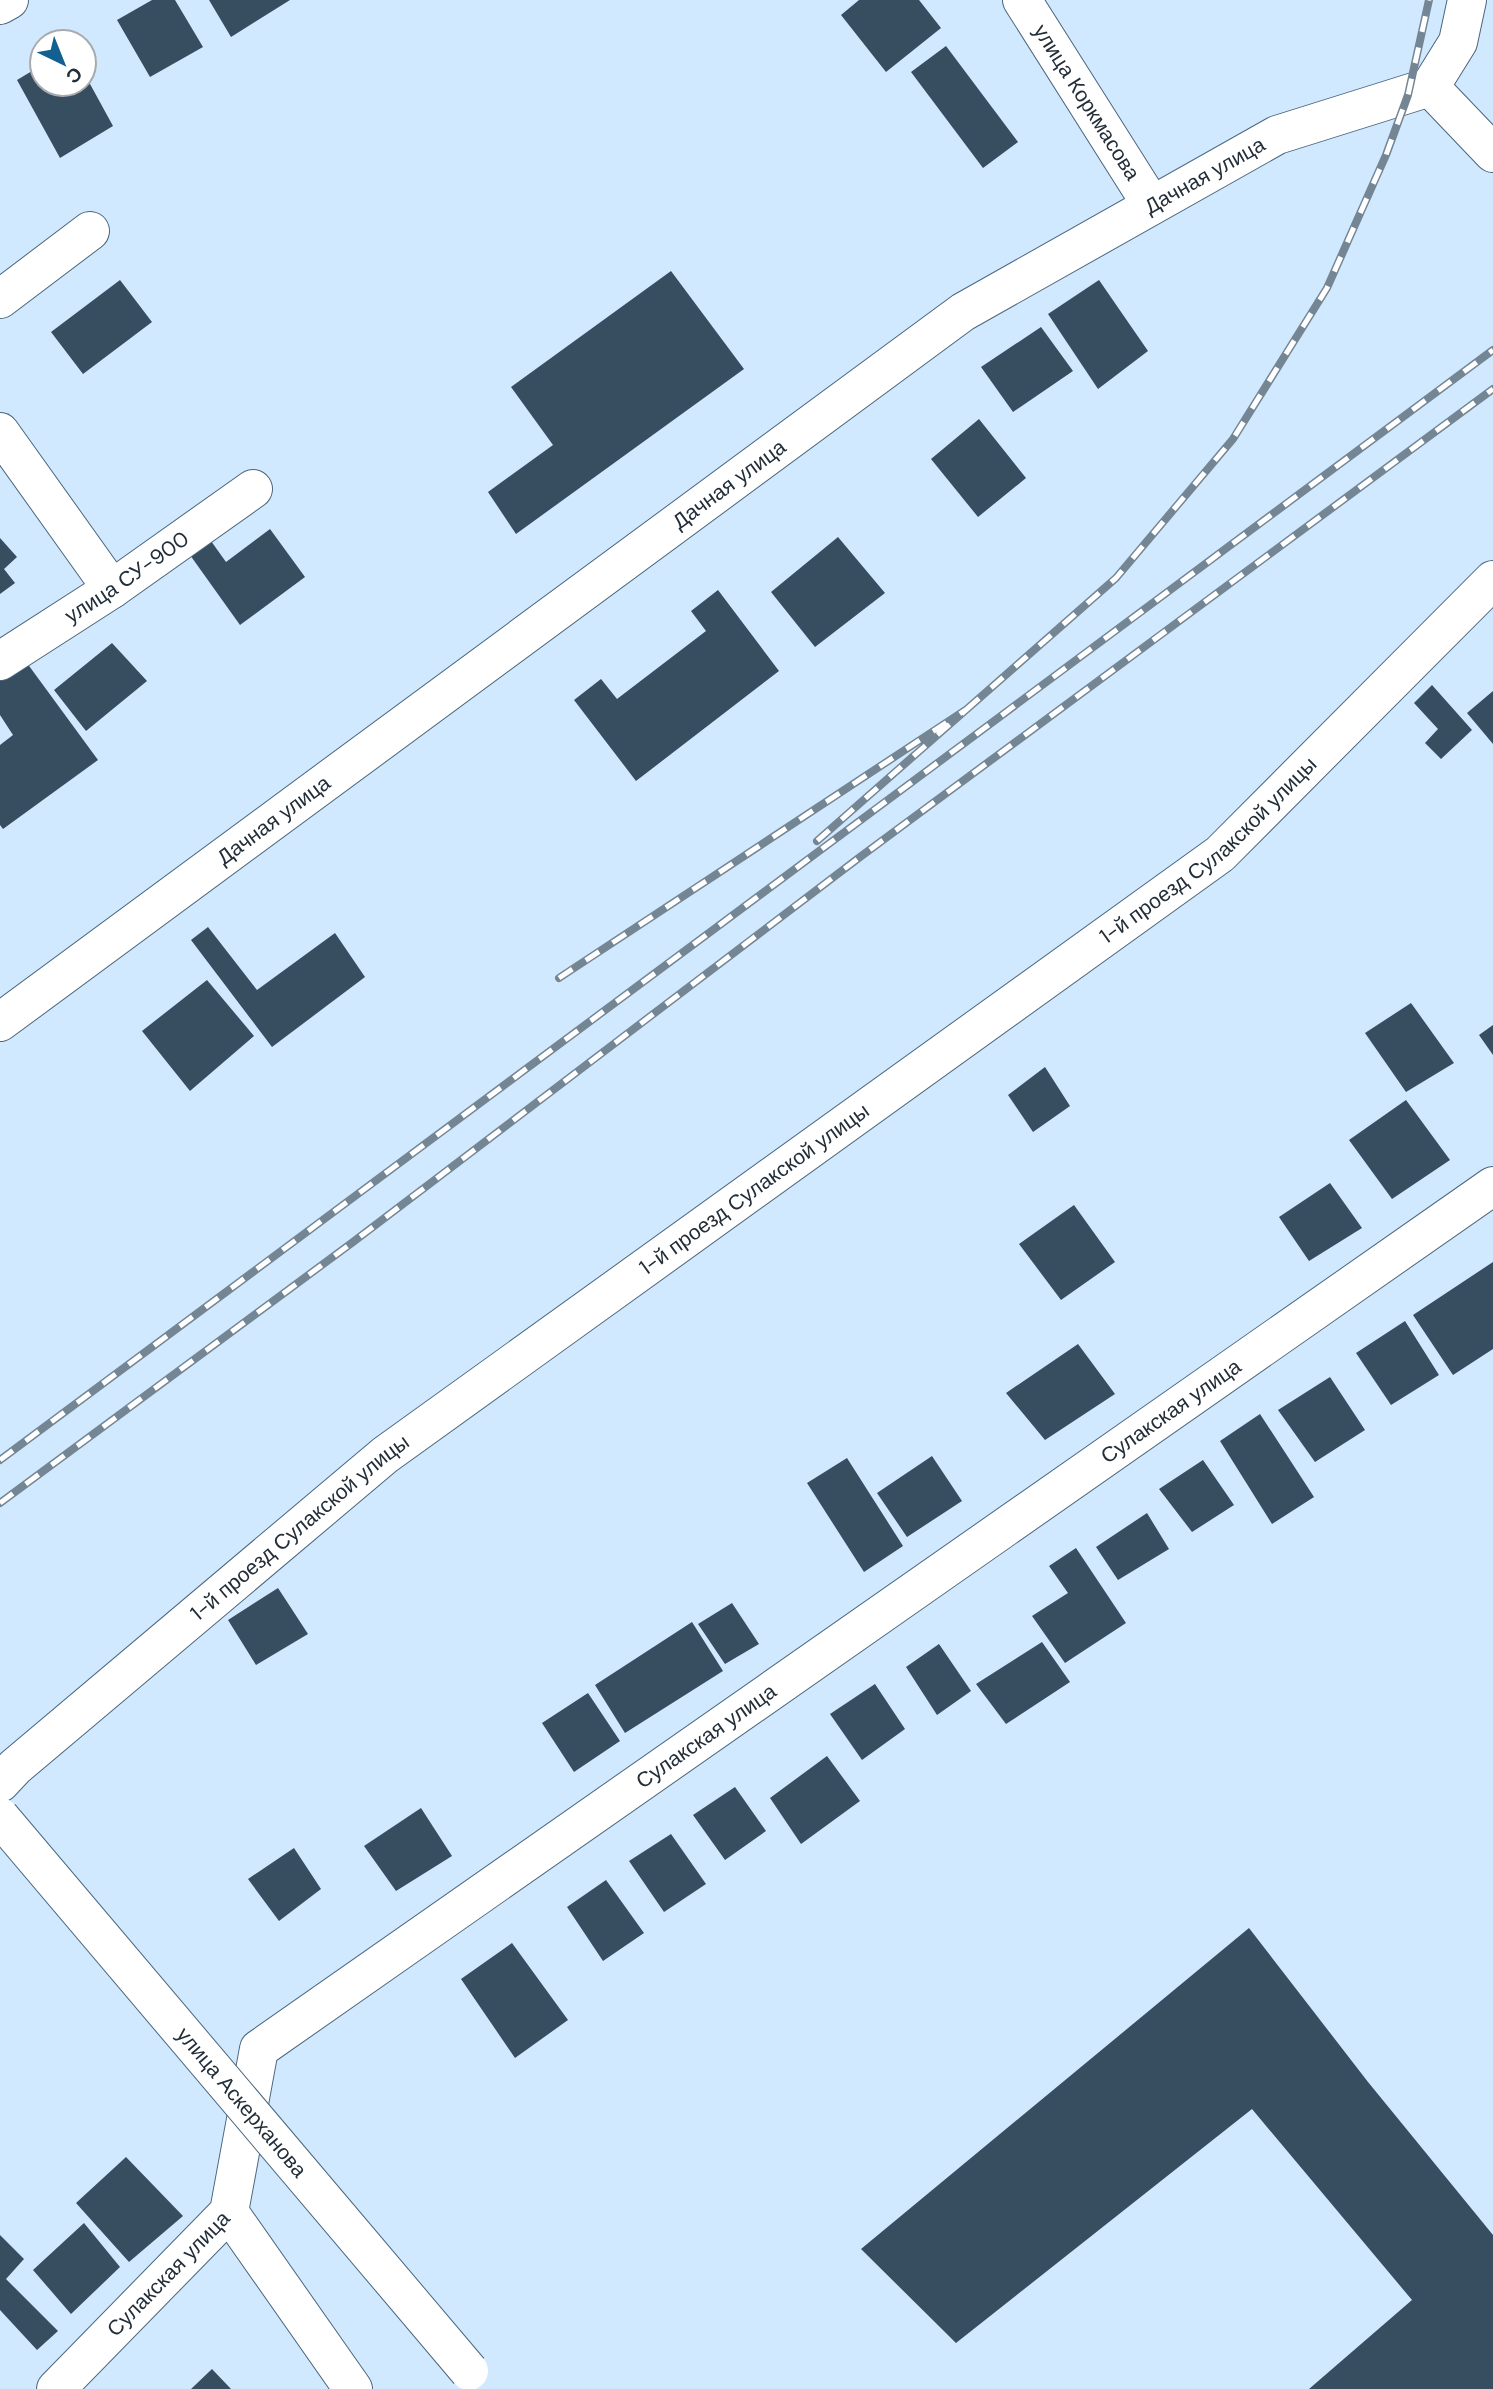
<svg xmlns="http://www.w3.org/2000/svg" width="1493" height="2389" viewBox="0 0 1493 2389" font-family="'DM Sans',sans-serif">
<rect width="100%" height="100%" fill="#d1e9fe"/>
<path fill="#374d60" d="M152,0H175L203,47L150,77L117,20Z
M209,0H290L231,37Z
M859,0H919L941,28L886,72L841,15Z
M946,46L1018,142L983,168L911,72Z
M42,65V84H84V73L113,126L60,158L17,80Z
M671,271L744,369L516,534L488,492L553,445L511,387Z
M120,280L152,322L83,374L51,332Z
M1099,280L1148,351L1098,389L1048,314Z
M1041,327L1073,371L1013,412L981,367Z
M979,419L1026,478L978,517L931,459Z
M270,529L305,577L240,625L190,555L211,541L226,562Z
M838,537L885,593L815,647L771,592Z
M0,538L17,557L4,569L15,583L0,594Z
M718,590L779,671L636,781L574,700L601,679L617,699L706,631L691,611Z
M112,643L147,681L86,731L54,690Z
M24,659L98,760L3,829L0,825V745L13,735L0,715V676Z
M1432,685L1472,730L1441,759L1425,743L1438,729L1414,703Z
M1493,691V744L1467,713Z
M208,927L257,990L335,933L365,977L272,1047L191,940Z
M207,980L254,1036L190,1091L142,1031Z
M1411,1003L1454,1063L1406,1092L1365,1033Z
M1493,1025V1055L1479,1035Z
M1045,1067L1070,1106L1033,1132L1008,1095Z
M1406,1100L1450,1160L1392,1199L1349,1140Z
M1330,1183L1362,1228L1309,1261L1279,1217Z
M1074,1205L1115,1262L1061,1300L1019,1244Z
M1493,1262V1349L1453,1375L1413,1315Z
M1405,1321L1439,1375L1391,1405L1356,1353Z
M1078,1344L1115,1394L1045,1440L1006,1393Z
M1330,1377L1365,1430L1315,1462L1278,1410Z
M1260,1414L1314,1497L1272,1524L1220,1441Z
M932,1456L962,1501L907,1537L877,1493Z
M847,1458L903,1546L864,1572L807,1483Z
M1203,1460L1234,1505L1192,1532L1159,1489Z
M1147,1513L1169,1549L1118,1580L1096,1547Z
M1076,1548L1126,1623L1065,1663L1032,1616L1068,1593L1049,1566Z
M278,1588L308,1634L256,1665L228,1620Z
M732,1603L759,1644L725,1664L698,1624Z
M692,1622L723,1671L625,1733L595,1685Z
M1042,1642L1070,1682L1006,1724L976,1684Z
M939,1644L971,1691L937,1715L906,1667Z
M875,1684L905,1729L862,1760L830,1714Z
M588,1693L620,1741L574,1772L542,1723Z
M827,1756L860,1801L801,1844L770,1798Z
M735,1787L766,1831L725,1860L693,1815Z
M421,1808L452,1856L396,1891L364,1846Z
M671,1834L706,1884L664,1912L629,1861Z
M294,1848L321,1889L279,1921L248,1879Z
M606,1880L644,1933L603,1961L567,1907Z
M1249,1928L1368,2082L1493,2235V2389H1309L1412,2300L1252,2109L956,2343L861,2249Z
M512,1943L568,2020L515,2058L461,1979Z
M126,2157L183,2216L129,2262L76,2203Z
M84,2223L120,2267L71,2314L33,2270Z
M0,2235L24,2259L6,2279L58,2331L37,2350L0,2310Z
M212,2369L231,2389H191Z"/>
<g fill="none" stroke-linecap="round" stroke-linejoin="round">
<defs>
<g id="minor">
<path id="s1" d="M1022,0L1151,204"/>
<path d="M0,5L9,0"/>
<path d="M1430,87L1493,153"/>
<path d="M0,299L90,231"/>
<path d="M0,432L112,589"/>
<path id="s2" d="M0,661L112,589L253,489"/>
<path id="s3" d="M0,1022L963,312L1277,135L1430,87L1458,42L1467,0"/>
<path id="s4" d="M0,1783L15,1767L385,1455L1220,854L1493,580"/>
<path d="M229,2212L353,2389"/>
<path id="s5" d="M56,2389L229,2212L259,2049L1493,1186"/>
</g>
</defs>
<use href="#minor" stroke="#4b667d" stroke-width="40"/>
<use href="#minor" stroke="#fff" stroke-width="38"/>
<defs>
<path id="rail" d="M967,709L1116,578L1233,439L1327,288L1386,155L1408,95L1429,0
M559,978L967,709L817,841
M0,1460L1493,350
M0,1503L353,1242L860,857L1493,389"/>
</defs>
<use href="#rail" stroke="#748594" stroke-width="8"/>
<use href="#rail" stroke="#fff" stroke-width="5" stroke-dasharray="16" stroke-linecap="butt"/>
<defs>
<g id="minor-bridge">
<path id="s6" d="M0,1817L469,2371"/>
</g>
</defs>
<use href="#minor-bridge" stroke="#4b667d" stroke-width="40" stroke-linecap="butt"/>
<use href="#minor-bridge" stroke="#fff" stroke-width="38"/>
</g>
<g text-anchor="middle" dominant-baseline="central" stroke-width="7" stroke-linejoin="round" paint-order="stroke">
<g font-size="21" fill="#232e38" stroke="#fff">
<text stroke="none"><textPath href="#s1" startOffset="121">улица Коркмасова</textPath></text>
<text stroke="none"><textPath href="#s3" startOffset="1474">Дачная улица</textPath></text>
<text stroke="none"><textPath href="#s3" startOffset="906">Дачная улица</textPath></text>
<text stroke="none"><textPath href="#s2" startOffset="152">улица СУ-900</textPath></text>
<text stroke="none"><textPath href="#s3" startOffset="340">Дачная улица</textPath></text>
<text stroke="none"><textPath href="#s4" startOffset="1528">1-й проезд Сулакской улицы</textPath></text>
<text stroke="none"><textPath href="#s4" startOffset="961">1-й проезд Сулакской улицы</textPath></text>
<text stroke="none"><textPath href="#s5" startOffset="1526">Сулакская улица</textPath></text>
<text stroke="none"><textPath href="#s4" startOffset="394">1-й проезд Сулакской улицы</textPath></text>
<text stroke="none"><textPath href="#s5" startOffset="959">Сулакская улица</textPath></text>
<text stroke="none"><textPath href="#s6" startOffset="374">улица Аскерханова</textPath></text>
<text stroke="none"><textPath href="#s5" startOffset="161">Сулакская улица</textPath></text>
</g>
</g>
<g transform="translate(63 63) rotate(137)"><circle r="33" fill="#ffffff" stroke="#a7abaf" stroke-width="2"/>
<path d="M0-5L12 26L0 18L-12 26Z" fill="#125f92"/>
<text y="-10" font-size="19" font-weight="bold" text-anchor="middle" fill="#232e38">С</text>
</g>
</svg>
